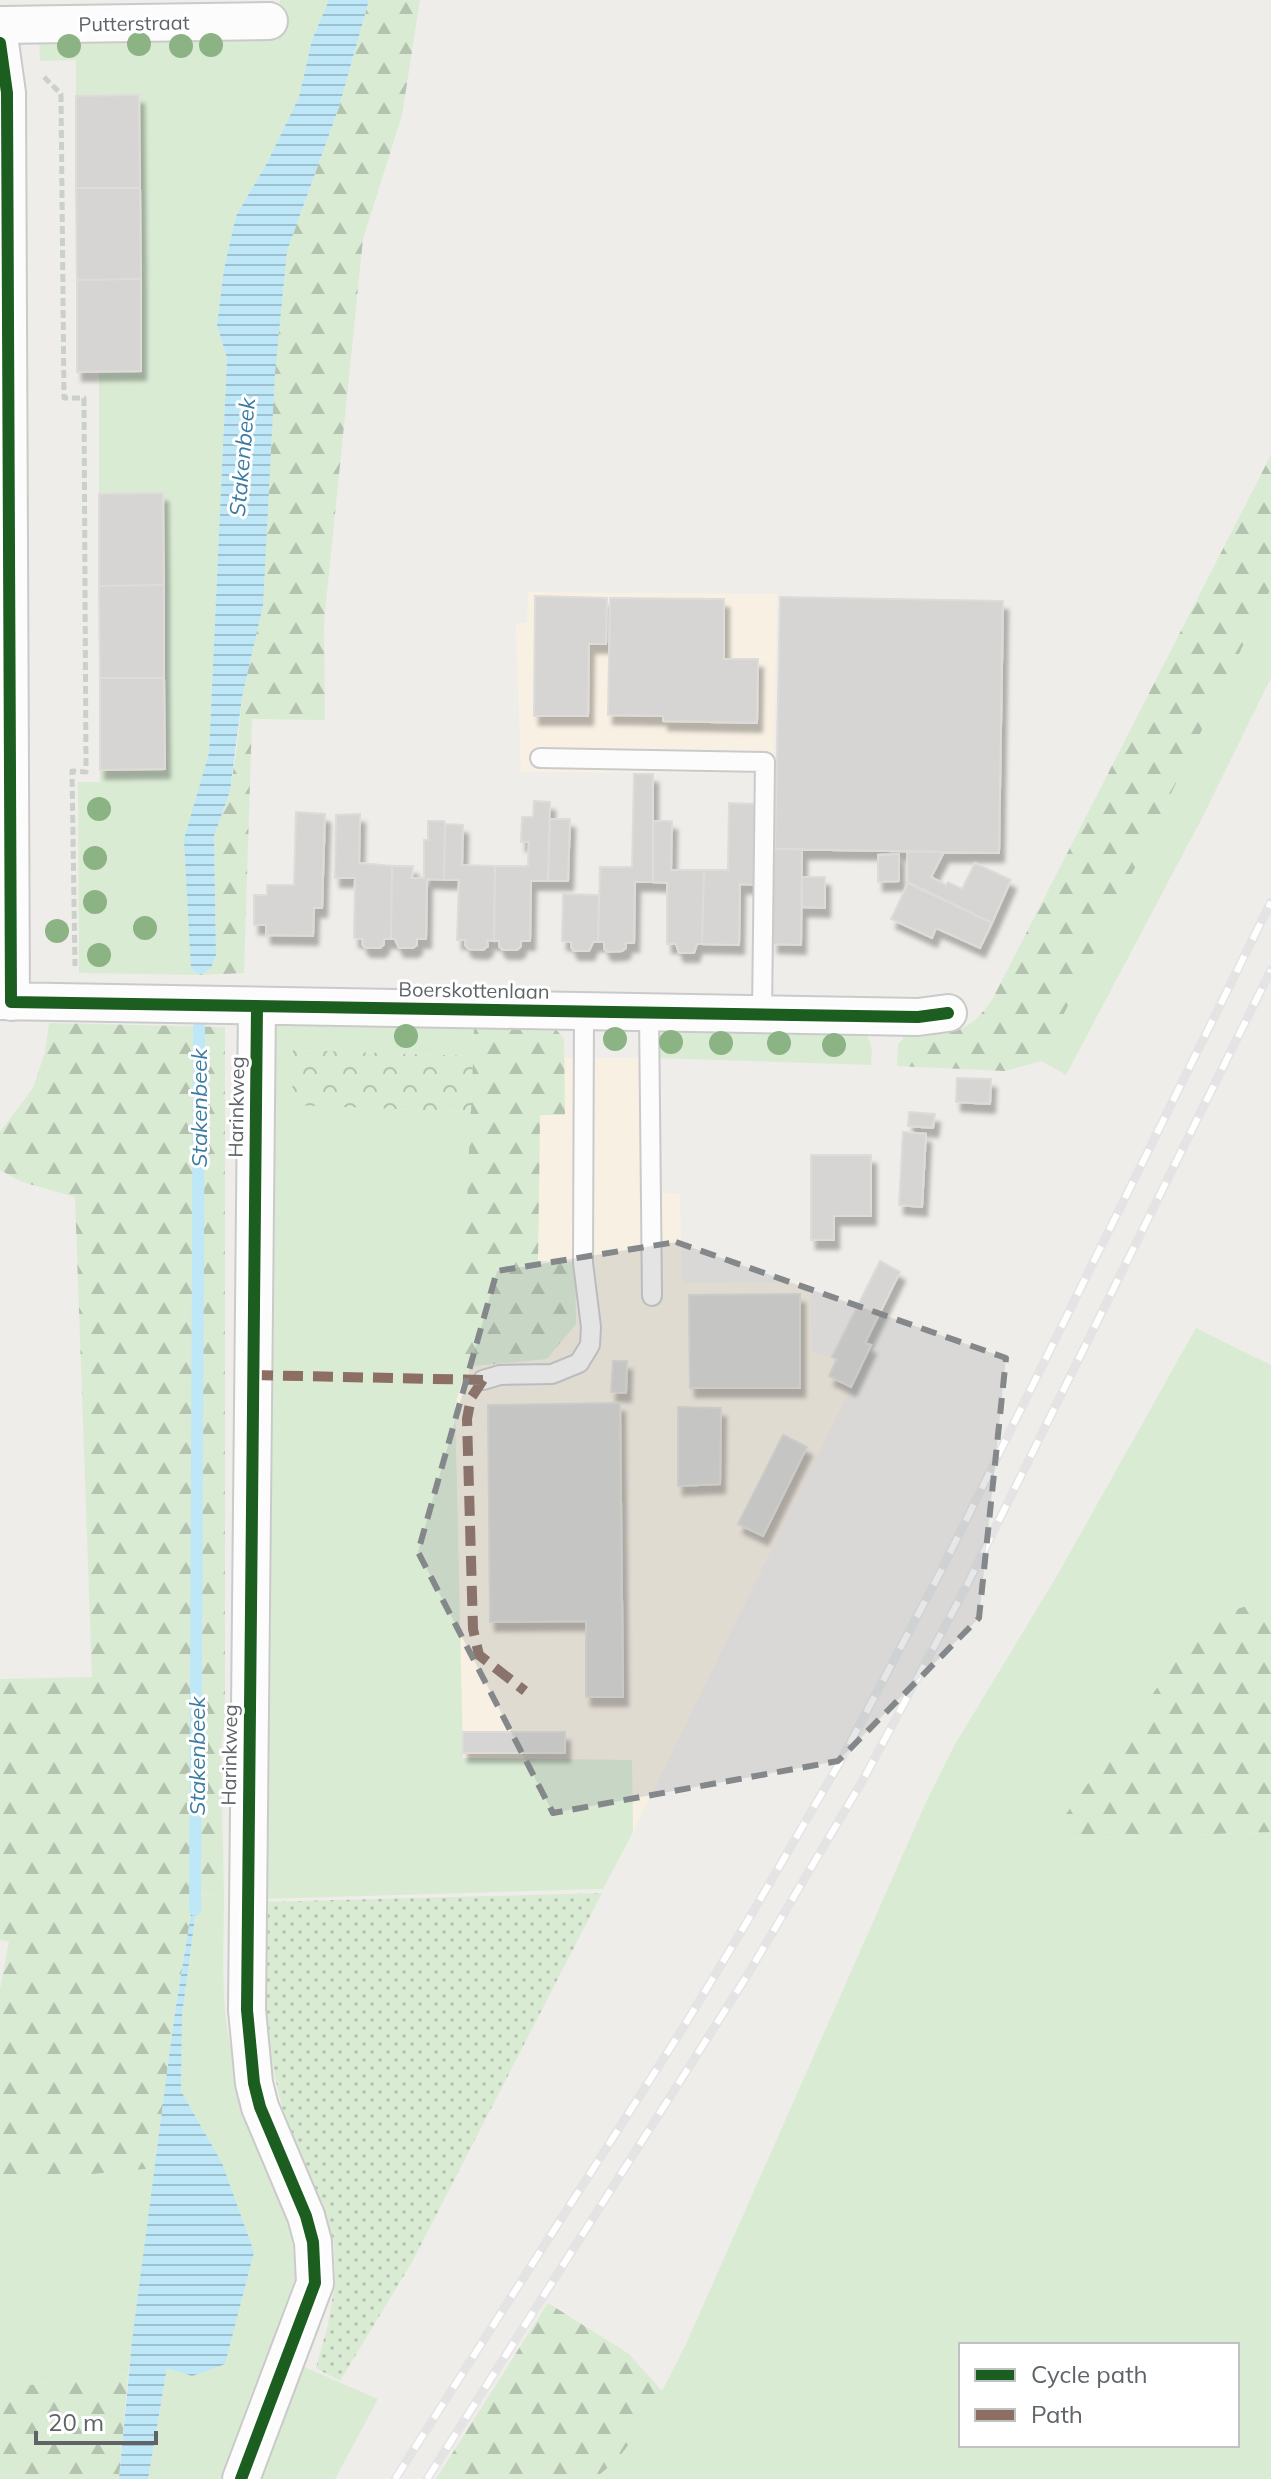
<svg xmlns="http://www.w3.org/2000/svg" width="1271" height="2479" viewBox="0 0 1271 2479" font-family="Mulish,sans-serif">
<defs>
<pattern id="forest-firs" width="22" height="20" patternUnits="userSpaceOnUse" patternTransform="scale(2)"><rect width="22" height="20" fill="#daebd4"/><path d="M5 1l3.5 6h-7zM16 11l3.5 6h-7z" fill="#b4c2b0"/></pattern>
<pattern id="park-crowns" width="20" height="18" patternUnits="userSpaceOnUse" patternTransform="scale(2)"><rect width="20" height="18" fill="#daebd4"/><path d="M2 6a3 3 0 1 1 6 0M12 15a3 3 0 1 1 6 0" fill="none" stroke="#b4c2b0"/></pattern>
<pattern id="garden-dots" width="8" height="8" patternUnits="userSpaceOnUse" patternTransform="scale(2)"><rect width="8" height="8" fill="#daebd4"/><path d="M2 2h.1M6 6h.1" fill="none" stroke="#b4c2b0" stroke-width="1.8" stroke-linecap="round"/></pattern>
<pattern id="water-rules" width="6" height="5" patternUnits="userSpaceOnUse" patternTransform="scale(2)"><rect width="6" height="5" fill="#bee7f8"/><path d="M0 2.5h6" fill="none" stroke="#9ebfcd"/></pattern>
<filter id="shadow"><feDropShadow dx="5" dy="9" stdDeviation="2" flood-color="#0004"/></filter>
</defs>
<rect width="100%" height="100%" fill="#efede9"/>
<path fill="#f8f0e3" d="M528,592L777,594L773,773L521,772L516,623H527Z
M564,1058H655L656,1193L680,1194L682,1283L810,1282L812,1351L837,1359L829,1376L851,1387L633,1832L632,1760L463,1758L455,1406L461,1384L472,1366L547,1359L538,1261L540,1115H565Z"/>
<path fill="#daebd4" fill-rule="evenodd" d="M280,0H329L312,40L299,97L267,163L236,216L224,269L217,325L227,358L209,753C192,824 189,897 191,969L201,975L79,973L78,782H100V770L165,769L162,493L99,494V372L141,371L139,96H76V60L40,61L39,36L280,29Z
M1271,588V678L1201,820L1066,1075L1041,1061Z
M320,1019L474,1027L473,1056L294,1050L292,1105L471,1112L461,1376L472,1366L461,1384L455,1406L463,1758L632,1760L633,1832L603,1889L261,1899L268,1036L279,1025L320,1026Z
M665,1030L867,1034L872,1049L871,1065L655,1058V1043L665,1034Z
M1196,1328L1271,1365V1598L1237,1609L1211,1614L1061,1821L1056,1833L1065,1839L1271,1832V2479H594C639,2442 661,2393 687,2342L927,1800L954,1746L1058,1574ZM961,2345H1237V2445H961Z
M224,1893C224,1932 222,1972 225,2010C228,2046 239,2083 249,2118C266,2171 295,2218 296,2275L224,2479H148L167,2368L222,2163L181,2091L182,2015L198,1896Z
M155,2168L128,2375L0,2388V2183Z
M302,2366L378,2399L335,2479H255Z"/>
<path fill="url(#forest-firs)" d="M369,0H420L402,115L363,239L324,622L325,720L252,719L244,973L201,975L211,968L216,955L214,836L230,791L237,747L287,251L339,107Z
M1271,455V588L1041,1061L1005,1071L897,1066L898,1044L903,1039V1034C946,1034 966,1038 992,1000Z
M49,1023L225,1027V1719L221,1750L224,1893L194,1896L174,2019L155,2168L0,2183V1989L9,1941L0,1940V1679L92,1677L75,1197L22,1182L0,1170V1132L33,1088L45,1052Z
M474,1027L555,1028L564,1039L565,1115H540L538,1261L575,1262L576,1324L547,1359L473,1366L460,1377Z
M1271,1598V1832L1064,1839L1056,1833L1061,1821L1211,1613L1237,1609Z
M548,2303L629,2354L663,2392L649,2418L616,2461L594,2479H436Z
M128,2375L119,2479H0V2388Z"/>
<path fill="url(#park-crowns)" d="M293,1050L473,1056L471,1112L292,1105Z"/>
<path fill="url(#garden-dots)" d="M602,1893L412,2262L340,2381L316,2368L328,2324L335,2284L334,2243L323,2210L300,2163L282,2107L264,2029L262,1902Z"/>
<path fill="url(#water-rules)" d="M329,0H369L339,107L287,251L275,373L263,605L242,697L230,791L214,836L216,955L211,968L201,975L191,969L184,839L209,753L227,358L217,325L224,269L236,216L267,163L299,97L312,40Z
M194,1895L198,1896L182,2015L181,2091L222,2163L254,2252L225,2364L192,2376L167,2368L148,2479H119L132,2341L174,2019Z"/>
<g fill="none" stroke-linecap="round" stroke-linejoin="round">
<path stroke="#bee7f8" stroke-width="12" d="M195,1910L199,1027"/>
</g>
<path fill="#d6d5d3" stroke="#dedcd8" stroke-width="2" filter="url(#shadow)" d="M139,95L140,188H76V96Z
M76,188H140L141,279L77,280Z
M141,279V371L77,372V280Z
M163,493L164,585L99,586V494Z
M164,585V678H100L99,586Z
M535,596L607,598L606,644H589L588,716H534Z
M780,597L1003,601L999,853L775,849Z
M610,598L724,599V659H758L757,723L663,721V716L608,715Z
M100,678H164L165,769L100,770Z
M634,774H653V882H635L634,943H626V948L622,951L608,952L604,948V942H598L600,867H632Z
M534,801L550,802L548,881H531L530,941H521V946L517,950H503L499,946V941H494L495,866H528L529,842H521L522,817H533Z
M729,803L756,804L755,885L740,884L739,945L702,944L704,870H728Z
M296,812L325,814L322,908H314L313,936L266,935V925H254V895H267V885H294Z
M360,814L359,863L392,866L391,939H384V944L380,948H366L362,944L363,939L354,938L355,878H335L336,815Z
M550,819H570L568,881H548Z
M428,821H444L445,824L444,880L427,879L426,939H417V945L413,948H399L395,939H391L392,866H413L412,878H424V840H428Z
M653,821H672L671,870H704L702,944H697L694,953H679L676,944H667V883L653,882Z
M445,824L463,825L462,865L495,866L494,941L487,940L488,946L483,950L469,949L465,945L466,940H457L459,880H444Z
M773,849H802L801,945L773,944Z
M907,851L944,852L931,877L946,885L948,882L962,889L975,863L1011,880L992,923L908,882Z
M899,854V881L878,882V855Z
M802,877H825V908L802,907Z
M908,883L992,923L980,948L936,928L932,938L891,919Z
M563,894L599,895L598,942H593L589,951H574L571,947V942L562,941Z
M957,1078L991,1079L990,1104L956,1102Z
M909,1112L935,1114L933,1128L908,1126Z
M903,1132L926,1134L922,1207L899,1205Z
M811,1155H871V1216H834V1240H811Z
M880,1261L900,1272L865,1343L871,1345L851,1387L829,1376L837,1359L832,1357Z
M800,1294V1388H690L689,1295Z
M613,1361H627L626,1393L611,1392Z
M620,1403L623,1697H586V1621L490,1622L488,1405Z
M678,1407L721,1408L720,1484L678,1486Z
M783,1435L807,1447L763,1536L738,1524Z
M463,1732H565V1753H463Z"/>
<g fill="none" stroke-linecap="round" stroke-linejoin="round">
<defs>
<path id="lane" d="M540,758L765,762L762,1015
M649,1013L652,1296
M483,1380L500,1375L552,1374L579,1363L590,1345L591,1327L583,1263L584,1012"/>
<path id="street" d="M0,25L269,21
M0,43L7,93L11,1002
M0,1001L918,1017L948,1013
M241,2479L315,2283L313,2242L306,2216L260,2107L254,2083L247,2010L257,1006"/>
</defs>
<use href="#lane" stroke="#cacaca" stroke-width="22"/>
<use href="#street" stroke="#cacaca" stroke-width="40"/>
<path stroke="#cbd0cb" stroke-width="5" stroke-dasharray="8 4" stroke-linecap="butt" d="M44,77L61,94L64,398H84L86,772L72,771L75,966"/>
<use href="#lane" stroke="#fdfcfc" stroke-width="18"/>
<use href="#street" stroke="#fdfcfc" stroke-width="36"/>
<defs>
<path id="rail" d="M395,2479L683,2028L754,1910L840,1762L941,1571L1271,902
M427,2479L745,1979L863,1780L967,1585L1271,970"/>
</defs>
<use href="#rail" stroke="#e4e4e4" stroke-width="9"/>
<use href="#rail" stroke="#fff" stroke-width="6" stroke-dasharray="18" stroke-linecap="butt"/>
<path stroke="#8d6e63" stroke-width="10" stroke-dasharray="20 10" stroke-linecap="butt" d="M253,1375L483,1380
M483,1380L471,1398L467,1419L473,1629L479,1655L525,1691"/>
<defs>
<path id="cycleway" d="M0,43L7,93L11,1002L918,1017L948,1013
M241,2479L315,2283L313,2242L306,2216L260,2107L254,2083L247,2010L257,1006"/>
</defs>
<use href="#cycleway" stroke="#fff" stroke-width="17"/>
<use href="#cycleway" stroke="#1b5e20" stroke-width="12"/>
</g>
<g fill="#8bb384">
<circle cx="139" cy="44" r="12"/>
<circle cx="211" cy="45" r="12"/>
<circle cx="69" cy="46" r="12"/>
<circle cx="181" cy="46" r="12"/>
<circle cx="99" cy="809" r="12"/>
<circle cx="95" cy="858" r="12"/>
<circle cx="95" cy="902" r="12"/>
<circle cx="145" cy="928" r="12"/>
<circle cx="57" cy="931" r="12"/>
<circle cx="99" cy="955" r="12"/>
<circle cx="406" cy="1036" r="12"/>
<circle cx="615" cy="1039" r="12"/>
<circle cx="671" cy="1042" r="12"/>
<circle cx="721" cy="1043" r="12"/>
<circle cx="779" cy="1043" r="12"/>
<circle cx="834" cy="1045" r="12"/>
</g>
<path fill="#84888a" fill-opacity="0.2" stroke="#84888a" stroke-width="6" stroke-dasharray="16 10" stroke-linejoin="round" d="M676,1242L1006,1358L979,1618L838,1761L553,1813L418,1552L497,1271Z"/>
<g text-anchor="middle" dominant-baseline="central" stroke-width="6" stroke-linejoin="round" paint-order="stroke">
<g font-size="20" fill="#5e6468" stroke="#fff">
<text transform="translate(134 23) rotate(-1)">Putterstraat</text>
<text transform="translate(474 990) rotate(1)">Boerskottenlaan</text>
<text transform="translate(236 1107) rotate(-89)">Harinkweg</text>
<text transform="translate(229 1755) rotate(-89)">Harinkweg</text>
</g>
<g font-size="22" font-style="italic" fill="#3b7ca4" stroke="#fff">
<text transform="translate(242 457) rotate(-85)">Stakenbeek</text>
<text transform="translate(199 1108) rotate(-90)">Stakenbeek</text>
<text transform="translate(197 1756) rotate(-90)">Stakenbeek</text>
</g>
</g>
<rect x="959" y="2343" width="280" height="104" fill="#ffffff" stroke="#bfc1c3" stroke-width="2"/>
<rect x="975" y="2369" width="40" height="12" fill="#1b5e20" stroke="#bfc1c3" stroke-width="2"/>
<text x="1031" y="2383" font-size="24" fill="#5e6468">Cycle path</text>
<rect x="975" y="2409" width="40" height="12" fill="#8d6e63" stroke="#bfc1c3" stroke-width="2"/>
<text x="1031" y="2423" font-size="24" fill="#5e6468">Path</text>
<path d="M36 2431v12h120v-12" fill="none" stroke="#5e6468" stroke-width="4"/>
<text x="48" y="2431" font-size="24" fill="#5e6468" stroke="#ffffff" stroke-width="6" paint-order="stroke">20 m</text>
</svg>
